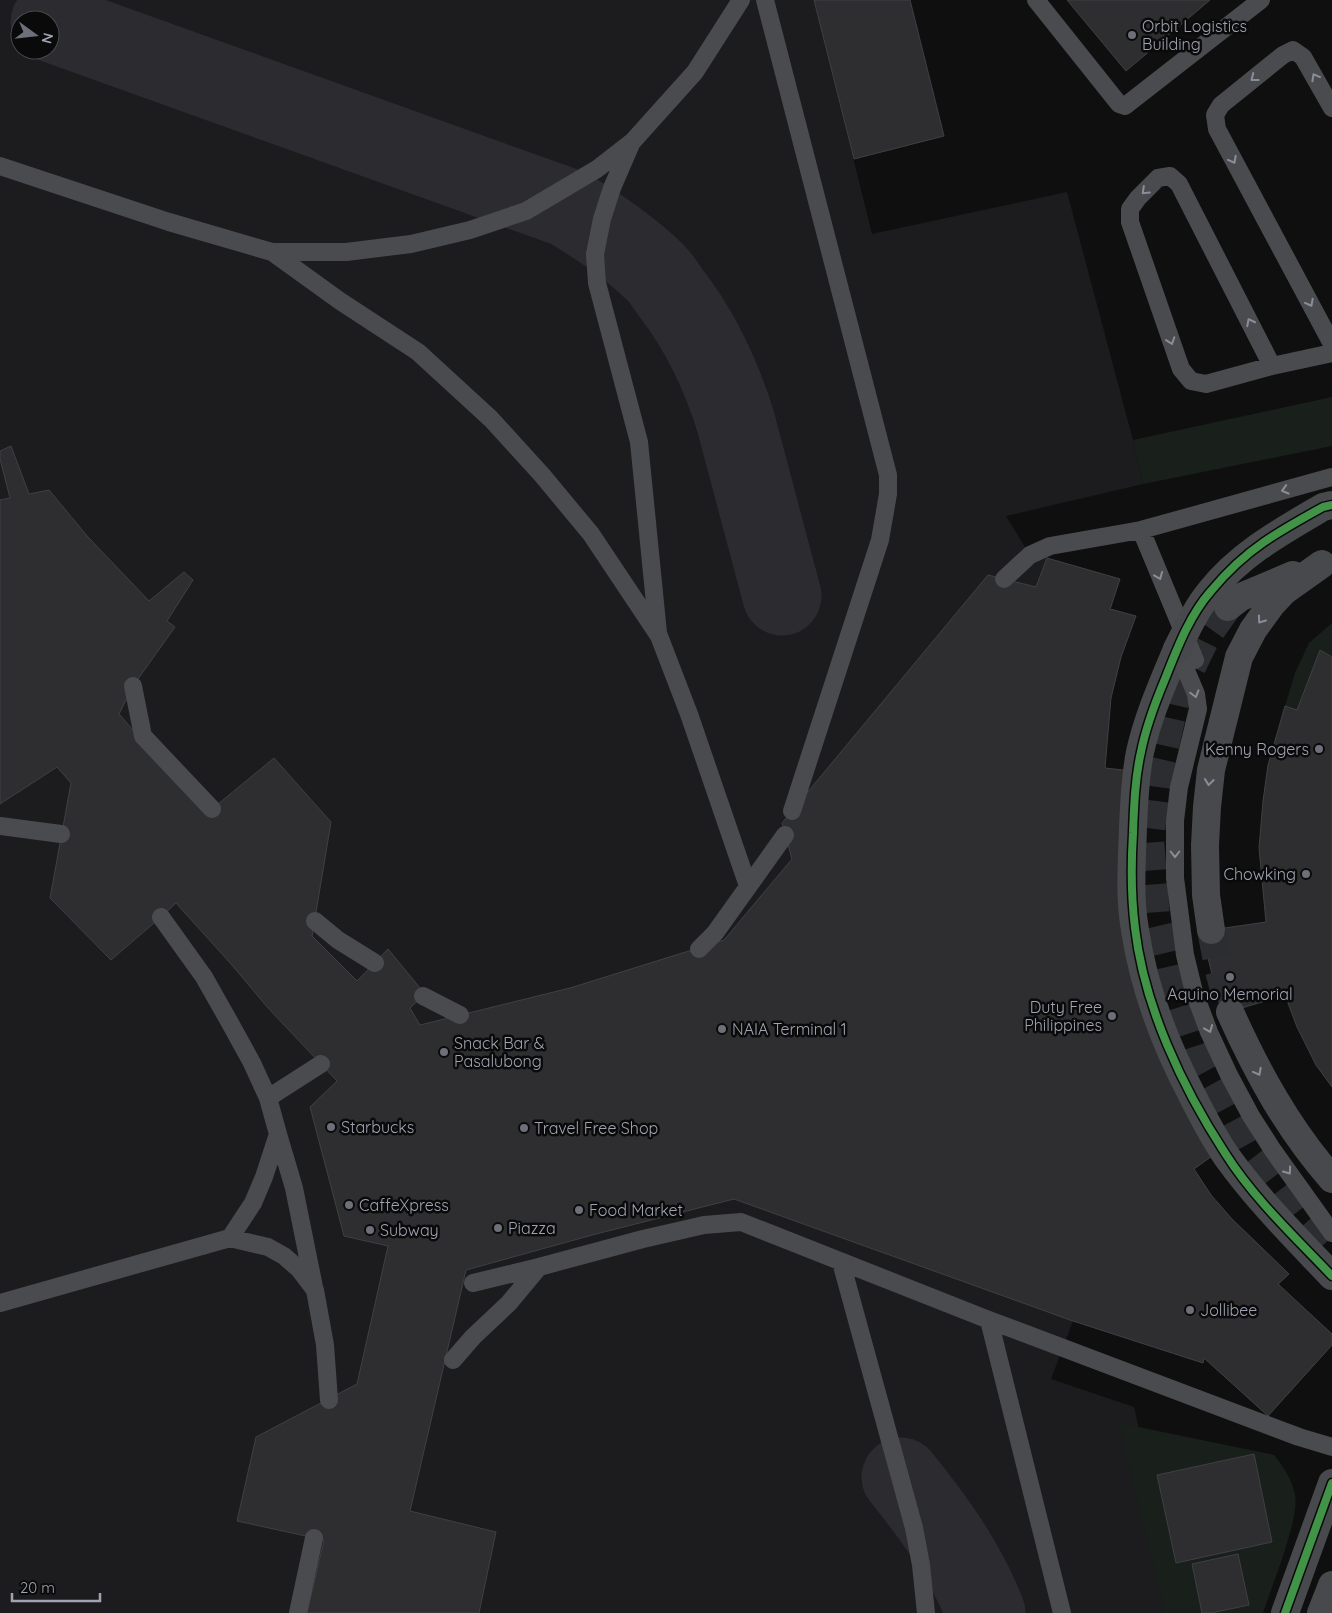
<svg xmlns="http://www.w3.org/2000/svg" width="1332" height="1613" viewBox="0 0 1332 1613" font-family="Quicksand,sans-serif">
<rect width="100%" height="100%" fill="#0f0f10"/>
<path fill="#1c1c1e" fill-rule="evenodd" d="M0,0H814L872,234L1067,192L1133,440L1143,484L1006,516L1030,555L1047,558L1120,579L1111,609L1136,616L1121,657L1111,698L1105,768L1110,769L1126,842L1194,1169L1211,1195L1232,1219L1289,1274L1279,1285L1332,1334V1345L1268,1416L1204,1358L1203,1363L1073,1321L1051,1379L1134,1407L1181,1613H0ZM20,20H50V50H20Z"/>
<path fill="#19201b" d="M1332,397V446L1143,484L1133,440Z
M1332,623V657L1320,650L1297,710L1285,706L1295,673L1309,643Z
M1119,1423L1274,1455C1285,1469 1291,1478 1295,1495C1300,1518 1271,1588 1263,1613H1165Z"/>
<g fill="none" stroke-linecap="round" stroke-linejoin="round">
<path stroke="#2c2c30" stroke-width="79" d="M50,22L568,208C600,227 629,247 655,272C661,278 666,286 671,293C701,332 722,377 736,423L782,596
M901,1477C935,1519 966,1562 986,1613"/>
</g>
<path fill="#2e2e30" stroke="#3e4044" d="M814,0H910L944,136L854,159Z
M1067,0H1210L1126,71Z
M11,446L29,494L49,490L88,537L149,601L184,572L193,580L167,621L175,627L133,686L119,714L206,814L274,758L331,822L312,936L357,981L388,949L425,994L410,1008L420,1025L570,988L724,940L792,859L782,823L988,575L1036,587L1047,558L1120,579L1110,609L1136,616L1121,657L1111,698L1105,768L1132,771L1131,928L1219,1151L1194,1169L1211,1195L1232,1219L1289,1274L1278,1284L1332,1334V1345L1268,1416L1204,1358L1203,1363L1073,1321L734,1199L596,1234L466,1270L410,1511L496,1532L479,1613H307L324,1540L237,1521L256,1437L357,1384L388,1246L344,1236L310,1107L337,1081L268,1008L231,964L176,903L161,917L111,960L50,898L71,783L57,767L0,804V500L10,498L0,459V451Z
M1320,650L1332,657V1087L1316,1065L1297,1027L1285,995L1222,1014L1202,934L1211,930L1266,922L1259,848L1263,801L1268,765L1285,706L1297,710Z
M1254,1454L1272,1542L1176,1563L1157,1475Z
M1238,1554L1249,1605L1211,1613H1202L1192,1564Z"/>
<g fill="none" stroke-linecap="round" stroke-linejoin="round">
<path stroke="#2c2d30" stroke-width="28" stroke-dasharray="28 14" stroke-linecap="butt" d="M1228,607L1206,638L1175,702L1158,777L1150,839L1156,918L1171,982L1193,1049L1246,1146L1300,1217L1332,1254
M1211,930L1219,971L1230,1012"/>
<path stroke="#4a4b4f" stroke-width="18" d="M765,0L888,475V494L880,540L792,811
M1036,0L1119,104L1125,106L1261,0
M1332,108L1303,57L1293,50L1283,55L1221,105L1215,115L1217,129L1332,344
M631,144L612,188L602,219L595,254L597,283L639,442L658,633
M0,166L169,222L272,252H346L411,244L470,230L526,211L597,169L633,141L695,72L741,0
M272,252L340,301L418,352L491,419L542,475L591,534L659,636L689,714L748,886
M1272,366L1179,184L1170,176L1158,178L1138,198L1130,209V222L1181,369L1191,381L1206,384L1272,366L1332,353
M1141,530L1195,660
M1004,579L1030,555L1050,546L1141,530L1332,477
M133,686L143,736L212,809
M0,826L61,834
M315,921L338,940L375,963
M699,949L715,933L785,835
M423,996L460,1015
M268,1098L321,1064
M278,1134L294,1188L314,1287
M230,1238L268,1247L284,1256L299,1269L315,1290L325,1345L329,1400
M841,1262L914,1528L921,1565L926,1613
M473,1283L539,1267
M0,1303L230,1238L253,1203L264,1177L278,1134L268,1098L252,1063L230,1023L204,977L161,917
M989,1320L1062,1613
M453,1360L473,1337L509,1303L539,1267L643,1239L704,1225L741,1222L989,1320L1299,1437L1332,1447
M298,1613L314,1538"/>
<path stroke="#48494c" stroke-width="28" d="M1228,607L1241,597L1293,575
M1177,649C1163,683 1148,716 1140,752C1135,777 1134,803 1133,828C1132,862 1129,896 1135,930C1144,990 1165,1044 1193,1097C1203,1117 1214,1138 1227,1157C1258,1200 1295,1237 1332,1276
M1211,930L1206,895L1205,845L1207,807L1211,770L1239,657L1253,630L1271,605L1284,591L1322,564
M1230,1012C1257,1072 1288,1129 1332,1179
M1285,1613L1332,1483
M1321,1613L1332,1585"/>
<path stroke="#4a4b4f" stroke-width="18" d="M1177,649L1196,694L1198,709L1179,787L1175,821V878L1185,955L1194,992L1209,1032L1229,1075L1251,1116L1272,1149L1332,1233"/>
<path stroke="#48494c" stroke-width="28" d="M1177,649C1187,629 1196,609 1210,592C1240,554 1282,531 1323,507L1332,505"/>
<defs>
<path id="cycleway" d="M1332,505L1323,507C1303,518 1283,529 1264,542C1245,555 1226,573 1211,591C1189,616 1177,649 1165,679C1155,703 1146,726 1141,752C1135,778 1134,806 1133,833C1131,865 1131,896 1135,928C1144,1006 1182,1087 1225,1153C1254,1199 1295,1237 1332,1276
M1285,1613L1332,1483"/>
</defs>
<use href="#cycleway" stroke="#0a0a0b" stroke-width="11"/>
<use href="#cycleway" stroke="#419447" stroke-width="8"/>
</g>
<defs><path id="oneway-chevron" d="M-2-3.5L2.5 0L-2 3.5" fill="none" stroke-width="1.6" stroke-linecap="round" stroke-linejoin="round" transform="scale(1.25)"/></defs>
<g stroke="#8a8e98">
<use href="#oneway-chevron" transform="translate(1315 77) rotate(-119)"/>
<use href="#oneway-chevron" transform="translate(1254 78) rotate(142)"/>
<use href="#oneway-chevron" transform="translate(1233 160) rotate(62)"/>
<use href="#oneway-chevron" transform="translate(1145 191) rotate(137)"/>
<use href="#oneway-chevron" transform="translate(1310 303) rotate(62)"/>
<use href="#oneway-chevron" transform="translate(1250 322) rotate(-117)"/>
<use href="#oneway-chevron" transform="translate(1171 341) rotate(71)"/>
<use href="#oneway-chevron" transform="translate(1285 490) rotate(164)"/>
<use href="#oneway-chevron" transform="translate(1159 576) rotate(68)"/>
<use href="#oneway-chevron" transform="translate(1195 694) rotate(74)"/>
<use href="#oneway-chevron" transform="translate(1175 854) rotate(90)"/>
<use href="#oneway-chevron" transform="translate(1209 1029) rotate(68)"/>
<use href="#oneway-chevron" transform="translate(1288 1171) rotate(54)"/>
</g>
<g stroke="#8a8d98">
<use href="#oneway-chevron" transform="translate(1261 620) rotate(126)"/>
<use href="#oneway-chevron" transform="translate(1209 782) rotate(96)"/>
<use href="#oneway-chevron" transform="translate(1258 1072) rotate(62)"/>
</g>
<g fill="#6d7079" stroke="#0a0a0b" stroke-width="2">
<circle cx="1132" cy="35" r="5"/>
<circle cx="1319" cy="749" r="5"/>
<circle cx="1306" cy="874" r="5"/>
<circle cx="1230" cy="977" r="5"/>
<circle cx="1112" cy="1016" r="5"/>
<circle cx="722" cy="1029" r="5"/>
<circle cx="444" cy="1052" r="5"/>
<circle cx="331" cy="1127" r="5"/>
<circle cx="524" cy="1128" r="5"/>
<circle cx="349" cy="1205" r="5"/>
<circle cx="579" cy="1210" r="5"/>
<circle cx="498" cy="1228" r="5"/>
<circle cx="370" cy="1230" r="5"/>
<circle cx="1190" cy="1310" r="5"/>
</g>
<g text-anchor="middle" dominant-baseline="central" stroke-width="5" stroke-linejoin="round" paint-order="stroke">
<g font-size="16" fill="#a0a4b1" stroke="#0a0a0b" text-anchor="start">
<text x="1142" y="26">Orbit Logistics<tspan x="1142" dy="18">Building</tspan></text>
<text x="1309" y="749" text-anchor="end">Kenny Rogers</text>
<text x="1296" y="874" text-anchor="end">Chowking</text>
<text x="1230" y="994" text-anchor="middle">Aquino Memorial</text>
<text x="1102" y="1007" text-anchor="end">Duty Free<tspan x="1102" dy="18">Philippines</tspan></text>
<text x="732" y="1029">NAIA Terminal 1</text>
<text x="454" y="1043">Snack Bar &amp;<tspan x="454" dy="18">Pasalubong</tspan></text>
<text x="341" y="1127">Starbucks</text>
<text x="534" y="1128">Travel Free Shop</text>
<text x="359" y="1205">CaffeXpress</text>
<text x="589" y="1210">Food Market</text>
<text x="508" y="1228">Piazza</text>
<text x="380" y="1230">Subway</text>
<text x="1200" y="1310">Jollibee</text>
</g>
</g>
<g transform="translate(35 35) rotate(105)"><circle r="24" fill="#0a0a0b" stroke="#46484d"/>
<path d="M0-4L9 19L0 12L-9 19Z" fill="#6d7079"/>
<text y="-8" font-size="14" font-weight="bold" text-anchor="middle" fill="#a0a4b1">N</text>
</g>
<path d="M12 1593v8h88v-8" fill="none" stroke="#a0a4b1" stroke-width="2.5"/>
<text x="20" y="1593" font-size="15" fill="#a0a4b1" stroke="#0a0a0b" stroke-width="4" paint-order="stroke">20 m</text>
</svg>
